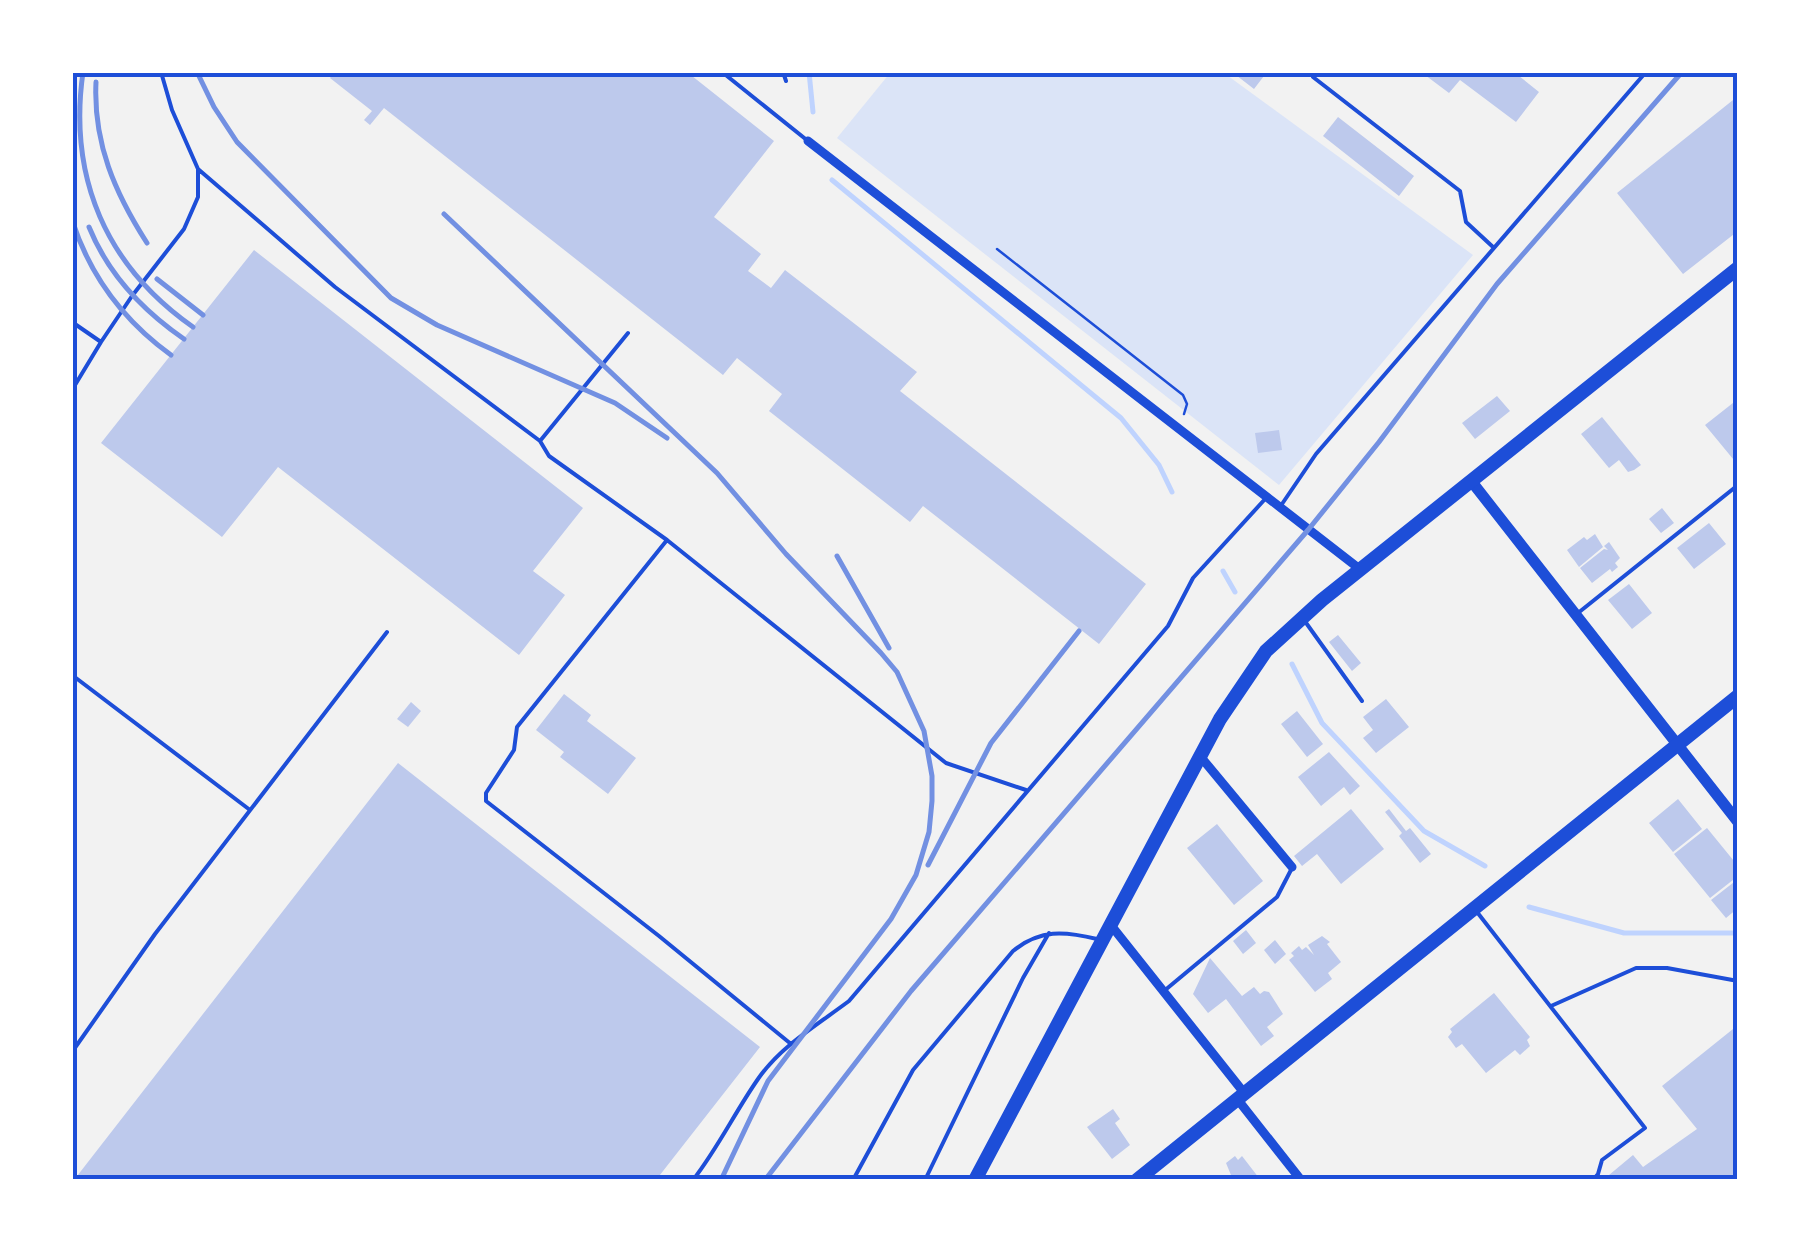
<svg xmlns="http://www.w3.org/2000/svg" width="1810" height="1252" viewBox="0 0 1810 1252" font-family="Figtree,sans-serif">
<rect width="100%" height="100%" fill="#f2f2f2"/>
<path fill="#dbe4f7" d="M890,73H1224L1473,255L1279,485L837,138Z"/>
<g fill="none" stroke-linecap="round" stroke-linejoin="round">
<path stroke="#bfd3fe" stroke-width="5" d="M809,72L813,112
M832,180L1121,418L1159,465L1172,492
M1223,571L1235,592
M1292,664L1322,723L1424,831L1485,866
M1529,907L1624,933H1738"/>
</g>
<path fill="#bdc9ec" d="M334,72H687L774,141L714,217L761,254L748,271L771,288L785,270L917,372L900,391L1146,584L1099,644L923,506L910,522L769,411L782,394L737,358L723,375L384,108L370,125L364,120L372,111L330,78Z
M1232,72H1267L1254,89Z
M1426,72H1514L1539,92L1516,122L1460,80L1449,93L1425,75Z
M1738,96V231L1683,274L1617,193Z
M1338,117L1414,176L1399,196L1323,136Z
M254,250L583,508L533,571L565,595L519,655L278,467L222,537L101,443Z
M1497,396L1510,411L1475,439L1462,423Z
M1738,399V465L1705,425Z
M1602,417L1641,465L1634,470L1628,472L1619,460L1609,468L1581,434Z
M1279,430L1282,450L1258,453L1255,433Z
M1662,508L1674,523L1661,533L1649,519Z
M1709,523L1726,544L1694,569L1677,548Z
M1595,534L1603,547L1579,567L1567,550L1584,537L1587,540Z
M1609,542L1620,558L1615,563L1618,567L1612,572L1610,569L1592,583L1580,568L1604,549L1608,550L1604,546Z
M1629,584L1652,613L1632,629L1608,600Z
M1338,635L1361,663L1352,671L1329,642Z
M564,694L591,715L587,721L636,758L608,794L560,757L564,752L536,730Z
M1386,699L1409,727L1376,753L1363,738L1373,730L1363,717Z
M411,702L421,711L408,727L397,719Z
M1297,711L1323,744L1307,757L1281,724Z
M1329,752L1360,786L1350,795L1344,787L1321,806L1298,777Z
M398,763L760,1047L656,1180H74Z
M1678,799L1702,829L1673,852L1649,823Z
M1351,809L1384,849L1341,884L1317,854L1302,866L1294,856Z
M1389,809L1406,831L1410,828L1431,854L1420,863L1399,836L1402,833L1385,812Z
M1217,824L1263,881L1234,905L1187,848Z
M1707,828L1738,866V876L1710,898L1674,854Z
M1738,879V908L1726,918L1711,900Z
M1246,930L1256,943L1243,954L1233,941Z
M1322,936L1330,942L1327,944L1341,962L1328,973L1332,979L1315,992L1289,960L1294,956L1291,953L1299,946L1302,950L1306,947L1314,955L1308,945Z
M1275,940L1286,954L1275,964L1264,950Z
M1210,958L1242,996L1254,987L1260,994L1264,991L1269,992L1283,1014L1267,1027L1274,1036L1261,1046L1226,999L1208,1013L1193,994Z
M1494,993L1530,1037L1527,1040L1530,1046L1520,1055L1515,1050L1486,1073L1462,1044L1456,1048L1448,1037L1452,1032L1450,1029Z
M1738,1025V1180H1603L1633,1155L1643,1167L1697,1129L1662,1086Z
M1113,1109L1120,1119L1115,1123L1130,1145L1112,1159L1087,1127Z
M1235,1156L1238,1160L1242,1156L1259,1178L1233,1180L1226,1163Z"/>
<g fill="none" stroke-linecap="round" stroke-linejoin="round">
<path stroke="#1d4ed8" stroke-width="2.5" d="M997,249L1183,395L1187,404L1184,414"/>
<path stroke="#1d4ed8" stroke-width="4" d="M722,72L808,141
M783,72L786,81
M1313,77L1460,191L1466,222L1493,247
M198,169L335,287L540,441
M72,322L101,342L72,390
M628,333L540,441L549,456L667,540
M101,342L132,296L184,229L198,197V169L172,110L161,72
M1282,504L1316,454L1646,72
M1578,613L1738,485
M1304,620L1362,701
M72,675L250,810
M1477,912L1645,1128L1602,1160L1598,1174L1593,1180
M1164,991L1277,897L1292,868
M1551,1006L1636,968H1667L1738,981
M791,1044L659,936L486,801V793L514,750L517,727L667,540L946,763L1026,790
M72,1052L155,934L387,632
M693,1180C718,1148 735,1112 758,1079C781,1046 817,1025 849,1001L1168,626L1193,578L1266,498
M853,1180L913,1070L1013,951C1040,929 1064,931 1097,939
M925,1180L1023,978L1049,933"/>
<path stroke="#1d4ed8" stroke-width="9" d="M808,141L1361,570
M1200,756L1292,867
M1110,924L1245,1094
M1238,1100L1301,1180"/>
<path stroke="#1d4ed8" stroke-width="11" d="M1472,482L1738,822"/>
<path stroke="#1d4ed8" stroke-width="14" d="M975,1180L1220,719L1266,651L1322,600L1738,268
M1137,1180L1738,696"/>
<path stroke="#7290e2" stroke-width="5" d="M83,72C68,178 106,266 193,327
M197,72L214,107L237,142L391,298L437,325L615,403L667,438
M96,82C93,143 115,193 147,243
M444,214L717,473L786,554L881,653L897,672L924,731L932,776V801L929,832L916,875L891,919L768,1081L721,1180
M72,220C90,276 124,321 171,355
M89,227C108,274 142,310 184,339
M157,279L203,315
M837,556L889,648
M928,865L991,743L1079,631
M765,1180L911,991L1308,530L1379,442L1497,284L1682,72"/>
</g>
<rect width="1810" height="1252" fill="none" stroke="#ffffff" stroke-width="150"/>
<rect x="75" y="75" width="1660" height="1102" fill="none" stroke="#1d4ed8" stroke-width="4"/>
</svg>
